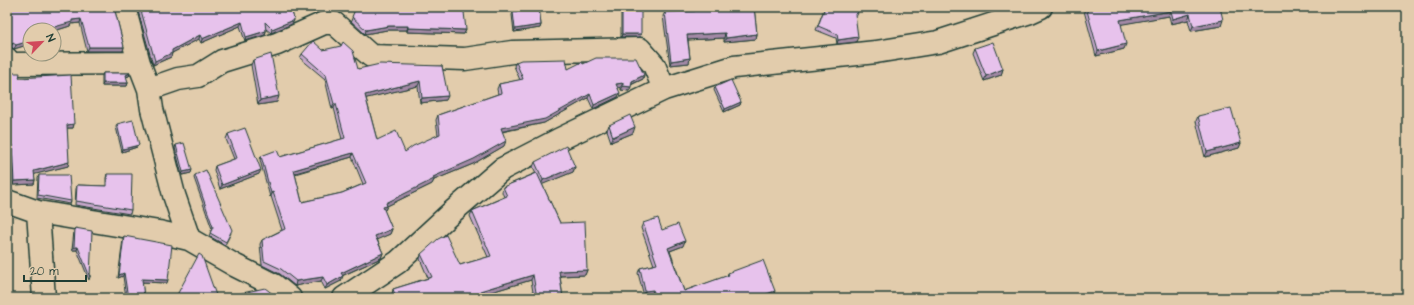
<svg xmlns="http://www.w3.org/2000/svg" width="1414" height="305" viewBox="0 0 1414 305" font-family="'Architects Daughter',sans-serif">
<rect width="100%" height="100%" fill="#e2ccac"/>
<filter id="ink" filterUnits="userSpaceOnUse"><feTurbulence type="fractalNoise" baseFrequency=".025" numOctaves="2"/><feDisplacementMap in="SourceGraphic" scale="8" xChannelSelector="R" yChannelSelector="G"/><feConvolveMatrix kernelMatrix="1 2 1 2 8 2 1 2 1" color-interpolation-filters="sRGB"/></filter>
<g filter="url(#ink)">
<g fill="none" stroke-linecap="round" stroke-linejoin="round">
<defs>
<path id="minor" d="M124,7L139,63L149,89L152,109L174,195L189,239
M7,59L11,64L139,63
M149,89L178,79L198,76L222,61L277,44L324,23H334L371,56L465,59L512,52L640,49L654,65L664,89
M7,201L38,212L159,232L189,239L236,266L274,285L290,298
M38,212L44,298
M344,298L398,262L451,213L502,169L558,140L664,89L734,67L876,52L938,42L1030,12L1041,7"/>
</defs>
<use href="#minor" stroke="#1f3d34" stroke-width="25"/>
<use href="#minor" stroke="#e2ccac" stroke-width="22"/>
</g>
<path fill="#c7a7cb" stroke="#1f3d34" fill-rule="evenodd" d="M7,7H114L124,47L123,51H87L80,23L71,24L70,26L54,31V30H30V44L14,49L11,47H7Z
M137,7H291L294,20L292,24L271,33L266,29V31L265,35L245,41L240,26L201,43L199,39L172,53L171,57L153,65Z
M356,7L466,30L464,34L407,32V30H387L365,34L351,21Z
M521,7H539L541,25L540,28L514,32L512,15L513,12L522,11Z
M622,7L640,37H621V9Z
M693,7H754L757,34L756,39L724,42V38L688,40L690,58L689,63L670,65L663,16L665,12L693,11Z
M825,7L858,13L856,17H855L856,42L837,44L836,38L816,30Z
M1083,7H1220L1221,26L1191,31L1188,20L1171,24L1169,16L1121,24L1124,49L1096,56Z
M975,48L1003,69L1001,75L984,81L973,53Z
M323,50L358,69L442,66L446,100L420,103L418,86L366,98L377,140L405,152L438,135L436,120L438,115L498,94L497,89L499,84L520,80L514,66L516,62L568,69L583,64L643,79L631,85L629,91L621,90V87L618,88V97L593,109L588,98L544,123L502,132L504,146L473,164L434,180L432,184L387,206L385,210H384L392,229L390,234L377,239L383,253L381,258L342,276L341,281L325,289L321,281L295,286L280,274L262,265L260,244L262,240L282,230L271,196L270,197L260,160L261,156L280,157L342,139L334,108L332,109L325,79L300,58L302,54ZM352,157L363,184L342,193L302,202L295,174Z
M253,60L277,102L258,105L251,65Z
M103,73H130L129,76L126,77L128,83L127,86H102V76Z
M19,78L74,124L73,128H67L68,166L34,174L35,180L34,184L13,185L10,148Z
M715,87L741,102L740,105L724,112L714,90Z
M1198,116L1241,143L1239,148L1205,157L1196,121Z
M117,124L137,147L122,152L116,127Z
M609,125L633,133L611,142L607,130Z
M228,134L259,174L220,189L214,170L215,166L234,159L226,139Z
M176,145L191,173L182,175L175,148Z
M535,162L575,167L573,172L542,184L560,223L587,270L585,275L560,276L563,298H534L531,280L481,295L482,298H393L392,294L393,289L428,278L420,259L421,254L460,265L488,257L470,216L472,211L504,197L502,192L503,187L536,173L533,167Z
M107,174L131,210L130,214L75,205L76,189L77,185L106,186V178Z
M39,175L71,201L70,204L37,198L38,177Z
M195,175L231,233L225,245L209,236L212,229L194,178Z
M643,223L662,230L683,246L670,251L684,291L727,276L728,273L773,296L767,298H653L652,294L644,296L638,273L640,268L654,265L641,228Z
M75,228L90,277L89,280L77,250H72L74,231Z
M124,236L167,283L142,282L144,298H126L123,276L118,278L123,239Z
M178,293L217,298H177Z"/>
<path fill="#a288a5" stroke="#1f3d34" d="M1171,11L1169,16L1118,25L1120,20Z
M1190,14L1188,20L1171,24L1173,19Z
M81,19L80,23L71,24L70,26L54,31V30H44L72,20Z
M294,20L292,24L271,33L272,29Z
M1223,20L1221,26L1191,31L1193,26Z
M242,22L240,26L201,43L202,39Z
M541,25L540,28L514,32L515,29Z
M389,26H408L407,30H387L365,34L366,30Z
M408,28L466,30L464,34L407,32Z
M266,31L265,35L245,41L246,37Z
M725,33L724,38L686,40L687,35Z
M622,34H641L640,37H621Z
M757,34L756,39L724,42L726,38Z
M200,35L199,39L172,53L171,57L153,65L155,61L172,50Z
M858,37L856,42L837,44L838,40Z
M30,41V44L14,49L16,45Z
M7,43H13L11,47H7Z
M1126,44L1124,49L1096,56L1098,51Z
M89,47H124L123,51H87Z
M690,58L689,63L670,65L671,61Z
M1003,69L1001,75L984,81L986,76Z
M130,73L129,76L125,77L126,75Z
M644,75L643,79L630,85L632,81Z
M420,81L418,86L363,99L365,95Z
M103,83H128L127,86H102Z
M623,83L621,87L615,89L616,84Z
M623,86L631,87L629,91L621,90Z
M620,93L618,97L593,109L594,105Z
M590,94L588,98L544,123L499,132L501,128Z
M279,96L277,102L258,105L260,100Z
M448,96L446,100L420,103L422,98Z
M741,102L740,105L724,112L725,109Z
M334,104H336L334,108L332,109Z
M74,124L73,128H66L67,125Z
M635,127L633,133L611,142L613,137Z
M506,141L504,146L473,164L434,180L432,184L387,206L385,210L381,211L383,207L386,203L433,177Z
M1241,143L1239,148L1205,157L1207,152Z
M7,145H12L10,148H7Z
M139,145L137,147L122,152L123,149Z
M353,153L352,157L292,174L294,170Z
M69,162L68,166L32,175L34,171Z
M575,167L573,172L541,185L543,180Z
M192,170L191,173L182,175L183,172Z
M261,170L259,174L220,189L222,185Z
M35,180L34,184L13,185L14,181Z
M273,192L271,196L270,197L271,193Z
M392,229L390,234L374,241L375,236Z
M685,241L683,246L667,252L668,248Z
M74,247H78L77,250H72Z
M383,253L381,258L339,277L341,273Z
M587,270L585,275L557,276L559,271Z
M124,273L123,276L118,278L119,275Z
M533,275L531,280L478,296L480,291Z
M343,276L341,281L325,289L327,285Z
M323,277L321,281L295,286L296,281Z
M142,279L168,280L167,283L141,282Z
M653,290L652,294L644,296L645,291Z
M775,291L773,296L767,298H756Z"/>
<path fill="#e7c2ec" stroke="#1f3d34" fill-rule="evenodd" d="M7,7H114L124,47H89L81,19L72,20V22L44,30H30V34H29L30,41L16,45L13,43H7Z
M140,7H291L294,20L272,29L265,22L266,31L246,37L242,22L202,39L200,35L172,50V53L155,61Z
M356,7H462L464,12L466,30L408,28V26H389L366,30L352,17Z
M523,7H539L541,25L515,29L513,12L523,11Z
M622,7H641V34H622Z
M695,7H754L757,34L726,38L725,33L687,35L690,58L671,61L665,12L695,11Z
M825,7H855L858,13L855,14L858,37L838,40L837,34L818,26Z
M1086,7H1220L1223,20L1193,26L1190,14L1173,19L1171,11L1120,20L1126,44L1098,51Z
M313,41L323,50L341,46L343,42L353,51L358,69L380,64L442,66L448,96L422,98L420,81L365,95L377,140L396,131L405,152L413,146L440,134L438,115L501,93L499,84L523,79L516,62L521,60L566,59L568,69L582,62L583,64L596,58H636L644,75L632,81L631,87L623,86V83L616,84L620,93L594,105L590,94L545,119L501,128L506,141L474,159L433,177L434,179L386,203L387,206L383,207L392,229L375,236L383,253L341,273L343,276L327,285L323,277L296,281L281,269L264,261L262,240L285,229L273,192L271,193L261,156L277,150L280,157L345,138L336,104H334L326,75L302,54ZM353,153L366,183L342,193L302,202L294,170Z
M993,42L1003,69L986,76L975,48Z
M271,54L279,96L260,100L253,60Z
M7,71L12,73H20L19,78L71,75L74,124L67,125L69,162L34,171L35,180L14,181L12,145H7Z
M103,73H130L126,75L128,83H103Z
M731,80L741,102L725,109L715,87Z
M1231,108L1241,143L1207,152L1198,116Z
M630,115L635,127L613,137L609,125Z
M133,120L139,145L123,149L117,124Z
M245,128L261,170L222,185L215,166L237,158L228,134Z
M184,143L192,170L183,172L176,145Z
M566,146L575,167L543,180L535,162Z
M206,170L232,230L226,242L210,233L213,227L195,175Z
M537,173L560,223L585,222L587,270L559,271L563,298H537L533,275L480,291L482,298H436L435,296L430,298H396L393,289L432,277L421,254L438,239L446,235L460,265L491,256L472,211L507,196L503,187Z
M107,174H132L131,210L76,201L77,185L107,186Z
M39,175H69L71,201L38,195Z
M658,218L662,230L678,224L685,241L668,248L684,291L729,275L728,273L763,260L775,291L756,298H657L653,290L645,291L640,268L657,264L643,223Z
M75,228L92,231L90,277L78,247H74Z
M124,236L172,245L168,280L142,279L144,298H128L124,273L119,275Z
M199,254L202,256L217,298H180L178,293Z
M265,288L278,298H239L238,294Z"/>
</g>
<rect width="1414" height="305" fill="none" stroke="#e2ccac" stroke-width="24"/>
<rect x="12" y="12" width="1390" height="281" fill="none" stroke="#1f3d34" stroke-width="1.5" filter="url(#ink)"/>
<g transform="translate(42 42) rotate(65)"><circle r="19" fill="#e2ccac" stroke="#94937c"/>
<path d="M0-3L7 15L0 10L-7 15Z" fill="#d1495b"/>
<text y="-6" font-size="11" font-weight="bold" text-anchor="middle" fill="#1f3d34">N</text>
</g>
<path d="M24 275v6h62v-6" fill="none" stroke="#1f3d34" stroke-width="2"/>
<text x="30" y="275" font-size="12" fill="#1f3d34" stroke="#e2ccac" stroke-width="3" paint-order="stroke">20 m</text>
</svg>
